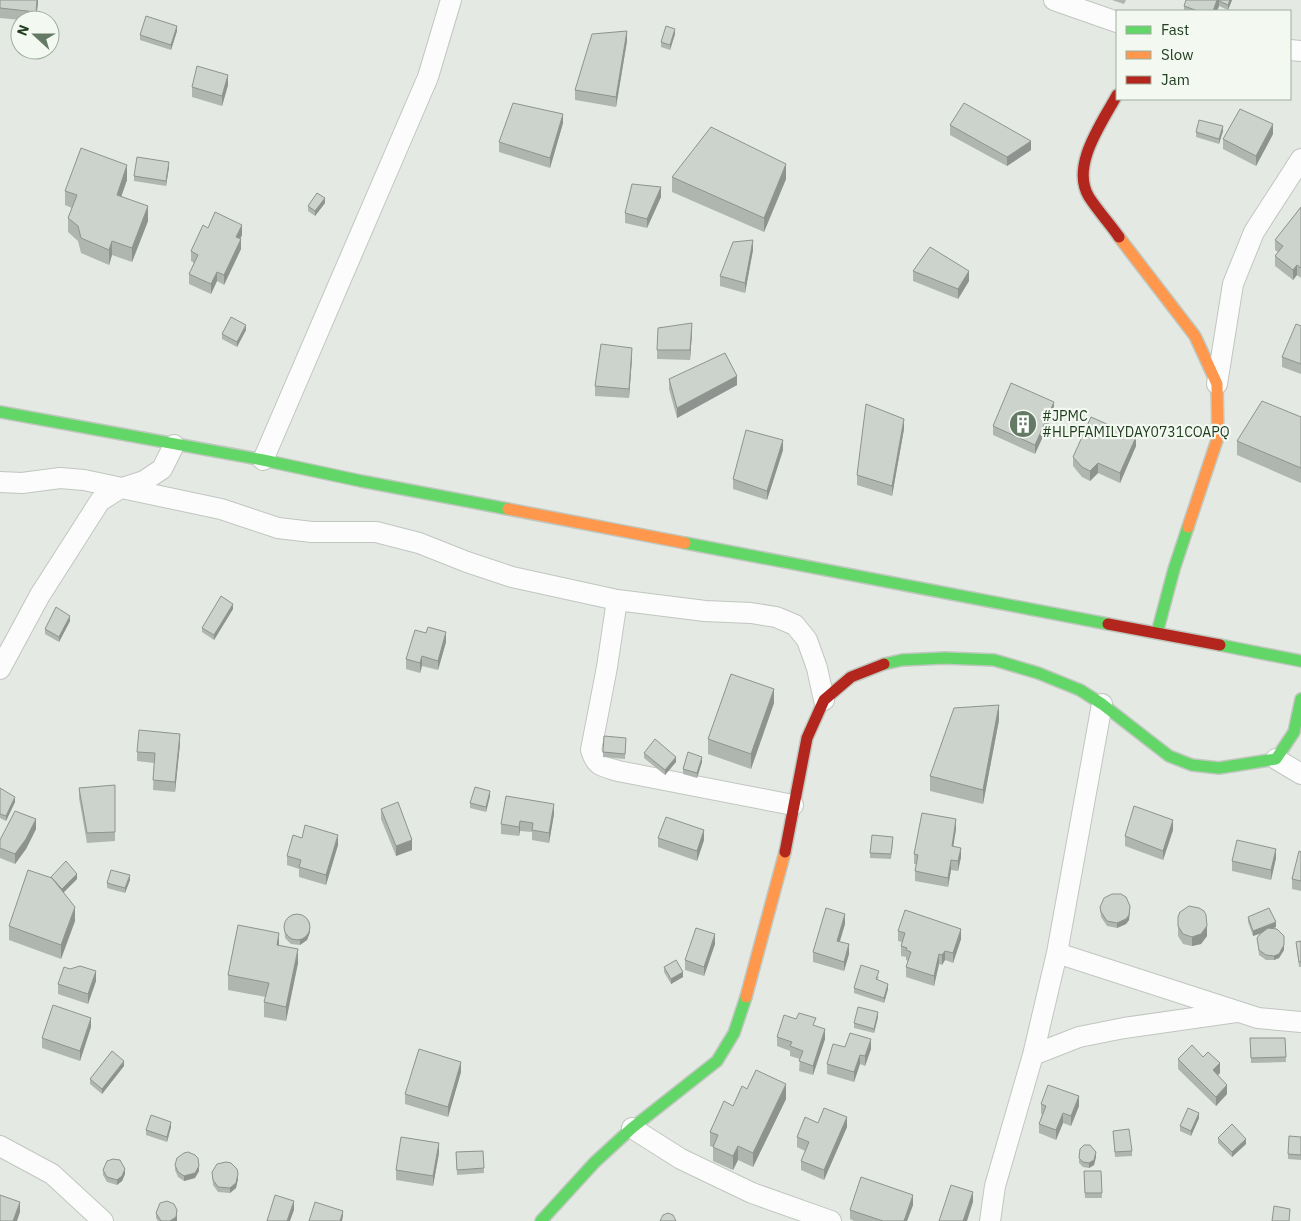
<svg xmlns="http://www.w3.org/2000/svg" width="1301" height="1221" viewBox="0 0 1301 1221" font-family="'IBM Plex Sans',sans-serif">
<rect width="100%" height="100%" fill="#e4e9e4"/>
<g fill="none" stroke-linecap="round" stroke-linejoin="round">
<defs>
<path id="street" d="M1054,0L1117,22
M1290,50L1301,51
M1217,384L1233,284L1254,232L1301,159
M263,460L428,77L451,0
M0,482L22,483L60,478L84,480L221,509L278,528L312,532H376L419,543L467,562L512,577L617,600L705,611L751,613L776,617L795,625L807,640L817,668L824,700
M617,600L607,667L591,750C596,767 602,766 618,771L793,805
M0,669L40,595L100,501L119,489L144,481L162,469L174,445
M1276,759L1301,774
M1057,953L1258,1018L1301,1022
M1033,1055L1079,1037L1124,1028L1236,1012
M632,1128L681,1159L752,1193L831,1221
M0,1146L52,1174L103,1221
M990,1221L995,1186L1033,1055L1057,953L1102,704"/>
<path id="fast" d="M0,412L263,460L361,481L508,509
M685,543L1108,624
M1157,633L1174,569L1188,527
M1220,645L1301,661
M884,664L902,660L945,658L994,660L1038,673L1080,690L1102,704L1169,756L1192,765L1219,768L1276,759L1294,732L1301,699
M541,1221L595,1162L632,1128L717,1061L734,1033L746,997"/>
<path id="slow" d="M1119,237L1195,336L1217,384L1218,437L1188,527
M508,509L685,543
M746,997L785,852"/>
<path id="jam" d="M1117,95C1102,123 1070,166 1089,197C1098,211 1110,224 1119,237
M1108,624L1220,645
M785,852L807,738L824,700L851,677L884,664"/>
</defs>
<use href="#street" stroke="#c1c6c1" stroke-width="22"/>
<use href="#fast" stroke="#c0c7bf" stroke-width="14"/>
<use href="#slow" stroke="#c0c7bf" stroke-width="14"/>
<use href="#jam" stroke="#c0c7bf" stroke-width="14"/>
<use href="#street" stroke="#fbfcfb" stroke-width="20"/>
<use href="#fast" stroke="#63d668" stroke-width="11"/>
<use href="#slow" stroke="#ff974d" stroke-width="11"/>
<use href="#jam" stroke="#b3261e" stroke-width="11"/>
</g>
<path fill="#afb5af" d="M0,0H38L36,20H20L0,18Z
M1112,0H1126L1124,4Z
M1186,0H1232L1228,10L1219,6L1217,11H1184V6Z
M177,31L171,50L140,40V35Z
M675,34L670,50L661,47V42Z
M627,41L616,107L575,100V90Z
M228,85L222,106L192,97V87Z
M563,123L550,168L499,152V142Z
M950,125L1031,150L1007,166L950,135Z
M1223,131L1219,144L1196,137V132Z
M1273,134L1256,166L1223,149V139Z
M169,167L166,186L134,181V176Z
M672,177L786,179L764,232L672,192Z
M127,180L121,196L148,221L132,262L112,255L109,265L81,253L78,241L68,232V218L72,208L65,205V191Z
M661,197L647,228L625,223V213Z
M325,203L315,216L308,211V206Z
M1301,207V278L1297,275L1293,280L1275,266V256L1278,252L1275,250V240Z
M208,228L242,235L240,239L241,249L224,285L217,281L211,294L189,284V274L194,263L191,261V251Z
M753,250L745,293L720,286V276Z
M913,271L969,281L958,299L913,281Z
M1301,326V374L1282,367V357Z
M246,330L237,347L222,339V334Z
M692,333L690,360L657,359V350Z
M632,358L629,398L595,396V386Z
M669,379L737,385L677,418L669,389Z
M1054,412L1035,454L993,435V426Z
M1301,417V483L1237,455V441Z
M904,429L892,496L857,485V475Z
M1136,446L1120,483L1098,473L1090,481L1082,477L1073,466V457Z
M783,450L767,500L733,489V479Z
M233,609L214,640L202,632V628Z
M70,621L59,642L45,634V629Z
M446,642L438,670L422,666L420,673L406,669V659Z
M774,703L751,769L708,754V739Z
M999,720L983,804L930,791V776Z
M626,743L625,759L603,757V752Z
M180,744L175,792L153,790L154,763L137,761V752Z
M644,753L676,762L665,775L644,758Z
M702,762L697,778L683,774V769Z
M115,785V841L87,843L79,798V788Z
M0,788L15,802L6,821L0,818Z
M490,796L486,812L470,808V803Z
M381,809L412,850L396,856L381,819Z
M554,814L549,843L532,840V832L520,831L519,836L501,834V824Z
M36,829L26,849L15,864L0,858V840Z
M956,829L953,846L961,857L958,871L951,870L948,887L915,881V871L916,864H914V854Z
M1173,830L1163,860L1125,846V836Z
M302,838L338,845L326,885L299,877V869L287,865V856Z
M658,838L704,840L697,861L658,847Z
M893,842L891,859L870,858V853Z
M1301,852V891L1292,889V879Z
M1276,858L1271,880L1232,871V861Z
M51,877L77,879L64,892L75,921L61,959L9,940V926Z
M130,880L125,893L107,888V883Z
M1100,907L1130,910L1129,920L1126,924L1117,928L1107,926L1101,917Z
M1178,917L1207,936L1201,944L1192,946L1183,944L1178,936Z
M1248,917L1276,927L1272,929L1284,950L1279,958L1274,960H1266L1259,955L1257,938L1260,934L1253,936L1248,922Z
M284,924L310,932L307,940L300,945L291,944L285,938Z
M845,924L840,941L849,954L844,971L813,962V952Z
M898,931L961,939L953,963L945,960L942,965L939,964L934,986L906,977V967L908,961L906,960V957L901,956V946L902,942L898,941Z
M1301,941V967H1299L1296,942Z
M715,944L704,976L685,970V960Z
M279,945L298,963L286,1021L264,1017V1002L266,997L228,990V975Z
M664,967L683,977L671,984L664,972Z
M879,976L877,980L888,989L884,1003L854,993V988Z
M96,981L88,1004L58,994V984Z
M878,1017L874,1033L854,1028V1023Z
M796,1019L816,1026L825,1039L813,1075L799,1071L800,1059L790,1056V1051L777,1046V1037Z
M91,1027L80,1061L42,1048V1038Z
M1250,1038H1285L1286,1062L1251,1063Z
M871,1049L865,1066L860,1064L854,1082L827,1074V1064Z
M1203,1057L1220,1073L1218,1075L1227,1094L1216,1106L1178,1069V1059Z
M124,1066L102,1094L90,1084V1079Z
M461,1072L448,1117L405,1104V1094Z
M747,1089L786,1099L753,1167L738,1160L733,1170L713,1161V1147L710,1146V1132Z
M1041,1104L1079,1106L1071,1126L1063,1123L1056,1140L1039,1133V1124L1042,1114H1041Z
M1199,1118L1191,1136L1180,1131V1126Z
M818,1123L847,1127L824,1180L801,1170V1161L805,1151L797,1147V1137Z
M171,1127L167,1142L146,1135V1130Z
M1113,1131L1132,1151V1156L1115,1157Z
M1301,1137V1160L1288,1159V1154Z
M1218,1138L1246,1144L1232,1157L1218,1143Z
M483,1151L484,1173L457,1175L456,1152Z
M439,1153L433,1186L396,1180V1170Z
M1096,1157L1094,1165L1089,1168L1083,1167L1079,1163V1158Z
M175,1165L199,1171L195,1178L184,1181L178,1177L175,1170Z
M103,1170L125,1174L122,1181L117,1185L107,1182L103,1175Z
M1084,1171H1101L1102,1198H1085Z
M212,1172L238,1179L236,1188L230,1193L218,1192L213,1185Z
M913,1205L907,1221H854L850,1219V1210Z
M156,1213L177,1215V1221H158L156,1218Z"/>
<path fill="#8f938f" d="M37,0H38V3L36,20Z
M1217,0H1221L1219,1V6L1217,11H1213Z
M1230,0H1232L1228,10V5Z
M177,26V31L171,50V45Z
M675,29V34L670,50V45Z
M627,31V41L616,107V97Z
M228,75V85L222,106V96Z
M563,114V123L550,168V158Z
M1273,124V134L1256,166V156Z
M1223,126V131L1219,144V139Z
M1031,141V150L1007,166V157Z
M169,162V167L166,186V181Z
M786,164V179L764,232V218Z
M127,165V180L117,209V195Z
M661,187V197L647,228V219Z
M325,198V203L315,216V211Z
M148,206V221L132,262V248Z
M242,225V235L236,247V237Z
M241,239V249L224,285V275Z
M753,240V250L745,293V283Z
M112,241V255L109,265V250Z
M1297,265V275L1293,280V270Z
M969,271V281L958,299V289Z
M217,272V281L211,294V284Z
M692,323V333L690,360V350Z
M246,325V330L237,347V342Z
M632,348V358L629,398V389Z
M737,376V385L677,418V408Z
M1054,402V412L1035,454V445Z
M904,419V429L892,496V486Z
M1136,437V446L1120,483V473Z
M783,440V450L767,500V491Z
M1098,463V473L1090,481V471Z
M233,604V609L214,640V635Z
M70,616V621L59,642V637Z
M446,632V642L438,670V661Z
M422,656V666L420,673V663Z
M774,689V703L751,769V754Z
M999,705V720L983,804V790Z
M180,734V744L175,792V782Z
M676,757V762L665,775V770Z
M702,757V762L697,778V773Z
M490,791V796L486,812V807Z
M15,797V802L6,821V816Z
M554,804V814L549,843V833Z
M36,819V829L26,849L15,864V854Z
M956,819V829L952,855V846Z
M1173,820V830L1163,860V851Z
M520,821V831L519,836V827Z
M704,830V840L697,861V851Z
M338,835V845L326,885V875Z
M412,840V850L396,856V846Z
M961,848V857L958,871V861Z
M1276,849V858L1271,880V870Z
M951,860V870L948,887V878Z
M77,874V879L61,895V890Z
M130,875V880L125,893V888Z
M1130,906L1129,920L1126,924L1117,928V923Z
M75,907V921L61,959V945Z
M845,914V924L837,950V941Z
M1276,922V927L1253,936V931Z
M1207,926V936L1201,944L1192,946V937Z
M310,927V932L307,940L300,945V940Z
M961,929V939L953,963V953Z
M279,933V948L277,945Z
M715,934V944L704,976V967Z
M849,944V954L844,971V962Z
M1284,945V950L1279,958L1274,960V956Z
M298,949V963L286,1021V1007Z
M945,951V960L942,965V955Z
M939,954V964L934,986V976Z
M96,971V981L88,1004V994Z
M683,972V977L671,984V979Z
M888,984V989L884,1003V998Z
M878,1012V1017L874,1033V1029Z
M91,1018V1027L80,1061V1051Z
M825,1029V1039L813,1075V1066Z
M871,1039V1049L865,1066V1056Z
M860,1055V1064L854,1082V1072Z
M124,1061V1066L102,1094V1089Z
M461,1062V1072L448,1117V1107Z
M1220,1063V1073L1213,1080V1070Z
M786,1084V1099L753,1167V1153Z
M1227,1085V1094L1216,1106V1097Z
M1079,1096V1106L1071,1126V1116Z
M1063,1113V1123L1056,1140V1130Z
M1199,1113V1118L1191,1136V1131Z
M847,1117V1127L824,1180V1170Z
M171,1122V1127L167,1142V1137Z
M1246,1139V1144L1232,1157V1152Z
M439,1143V1153L433,1186V1176Z
M738,1146V1160L733,1170V1156Z
M1096,1152V1157L1094,1165L1089,1168V1163Z
M199,1166V1171L195,1178L184,1181V1176Z
M125,1169V1174L122,1181L117,1185V1180Z
M238,1174V1179L236,1188L230,1193V1188Z
M973,1192V1202L967,1221H963Z
M913,1195V1205L907,1221H904Z
M294,1201V1210L290,1221H287Z
M20,1202V1212L17,1221H13Z
M177,1210V1221H170Z
M343,1211V1216L342,1221H340Z"/>
<path fill="#ccd2cc" stroke="#8f938f" d="M0,0H37L36,12L0,8Z
M1186,0H1217L1213,11H1198L1184,6Z
M1219,0H1230L1228,5L1219,1Z
M146,16L177,26L171,45L140,35Z
M666,26L675,29L670,45L661,42Z
M627,31L616,97L575,90L592,34Z
M197,66L228,75L222,96L192,87Z
M513,103L563,114L550,158L499,142Z
M964,103L1031,141L1007,157L950,125Z
M1240,109L1273,124L1256,156L1223,139Z
M1199,120L1223,126L1219,139L1196,132Z
M711,127L786,164L764,218L672,177Z
M81,148L127,165L117,195L148,206L132,248L112,241L109,250L81,238L78,226L68,218L77,195L65,191Z
M137,157L169,162L166,181L134,176Z
M632,184L661,187L647,219L625,213Z
M317,193L325,198L315,211L308,206Z
M1301,207V268L1297,265L1293,270L1275,256L1283,246L1275,240Z
M215,212L242,225L236,237L241,239L224,275L217,272L211,284L189,274L198,255L191,251L203,225L208,228Z
M753,240L745,283L720,276L733,242Z
M930,247L969,271L958,289L913,271Z
M231,317L246,325L237,342L222,334Z
M692,323L690,350H657L658,328Z
M1296,324L1301,326V364L1282,357Z
M601,344L632,348L629,389L595,386Z
M725,353L737,376L677,408L669,379Z
M1011,383L1054,402L1035,445L993,426Z
M1262,401L1301,417V468L1237,441Z
M866,404L904,419L892,486L857,475Z
M1091,417L1136,437L1120,473L1098,463L1090,471L1082,467L1073,457Z
M746,430L783,440L767,491L733,479Z
M221,596L233,604L214,635L202,628Z
M56,607L70,616L59,637L45,629Z
M428,627L446,632L438,661L422,656L420,663L406,659L415,630L426,633Z
M731,674L774,689L751,754L708,739Z
M999,705L983,790L930,776L954,708Z
M139,730L180,734L175,782L153,780L155,753L137,752Z
M604,736L626,738L625,754L603,752Z
M655,739L676,757L665,770L644,753Z
M688,752L702,757L697,773L683,769Z
M115,785V832L87,833L79,788Z
M475,787L490,791L486,807L470,803Z
M0,788L15,797L6,816L0,814Z
M506,796L554,804L549,833L532,830L533,823L520,821L519,827L501,824Z
M398,802L412,840L396,846L381,809Z
M1134,806L1173,820L1163,851L1125,836Z
M15,811L36,819L26,839L15,854L0,848V840Z
M922,813L956,819L952,846L961,848L958,861L951,860L948,878L915,871L918,855L914,854Z
M666,817L704,830L697,851L658,838Z
M305,825L338,835L326,875L299,867L301,860L287,856L293,835L302,838Z
M872,835L893,837L891,854L870,853Z
M1237,840L1276,849L1271,870L1232,861Z
M1299,851L1301,852V881L1292,879Z
M66,861L77,874L62,889L52,878L51,877Z
M28,870L52,878L75,907L61,945L9,926Z
M111,870L130,875L125,888L107,883Z
M1112,894H1121L1126,897L1130,906L1129,915L1126,919L1117,923L1107,921L1101,912L1100,907L1104,898Z
M1189,906L1199,908L1204,911L1206,915L1207,926L1201,934L1192,937L1183,934L1178,926V917L1180,912Z
M826,908L845,914L837,941L849,944L844,962L813,952Z
M1269,908L1276,922L1253,931L1248,917Z
M905,910L961,929L953,953L945,951L942,955L939,954L934,976L906,967L911,952L906,950L907,948L901,946L905,933L898,931Z
M284 927a13 13 0 1 1 26 0a13 13 0 1 1-26 0Z
M238,925L279,933L277,945L298,949L286,1007L264,1002L269,983L228,975Z
M696,928L715,934L704,967L685,960Z
M1268,928L1277,929L1284,936V945L1279,954L1274,956L1266,955L1259,950L1257,938L1260,934Z
M1301,941V962H1299L1296,942Z
M676,960L683,972L671,979L664,967Z
M861,965L879,971L876,979L888,984L884,998L854,988Z
M80,966L96,971L88,994L58,984L64,967L70,969Z
M53,1005L91,1018L80,1051L42,1038Z
M858,1007L878,1012L874,1029L854,1023Z
M799,1013L816,1018L813,1025L825,1029L813,1066L799,1061L803,1051L790,1046L792,1042L777,1037L784,1015L796,1019Z
M850,1033L871,1039L865,1056L860,1055L854,1072L827,1064L833,1044L845,1047Z
M1250,1038H1285L1286,1057L1251,1058Z
M1192,1045L1203,1057L1208,1052L1220,1063L1213,1070L1227,1085L1216,1097L1178,1059Z
M419,1049L461,1062L448,1107L405,1094Z
M112,1051L124,1061L102,1089L90,1079Z
M756,1070L786,1084L753,1153L738,1146L733,1156L713,1147L718,1135L710,1132L724,1101L733,1106L742,1086L747,1089Z
M1048,1085L1079,1096L1071,1116L1063,1113L1056,1130L1039,1124L1046,1106L1041,1104Z
M824,1108L847,1117L824,1170L801,1161L809,1142L797,1137L805,1117L818,1123Z
M1188,1108L1199,1113L1191,1131L1180,1126Z
M151,1115L171,1122L167,1137L146,1130Z
M1232,1124L1246,1139L1232,1152L1218,1138Z
M1129,1129L1132,1151L1115,1152L1113,1131Z
M1289,1136L1301,1137V1155L1288,1154Z
M401,1137L439,1143L433,1176L396,1170Z
M1084,1145H1090L1096,1152L1094,1160L1089,1163L1083,1162L1079,1158L1080,1149Z
M483,1151L484,1168L457,1170L456,1152Z
M188,1152L195,1155L198,1158L199,1166L195,1173L184,1176L178,1172L175,1165L177,1158L184,1153Z
M113,1159L120,1160L125,1169L122,1176L117,1180L107,1177L103,1170L107,1161Z
M226,1162L231,1163L237,1169L238,1174L236,1183L230,1188L218,1187L213,1180L212,1172L217,1164Z
M1084,1171H1101L1102,1193H1085Z
M861,1177L913,1195L904,1221H883L850,1210Z
M951,1185L973,1192L963,1221H939Z
M0,1195L20,1202L13,1221H0Z
M275,1195L294,1201L287,1221H267Z
M167,1201L174,1204L177,1210L176,1217L170,1221H161L156,1213L160,1203Z
M315,1202L343,1211L340,1221H309Z
M1274,1206L1290,1209L1289,1221H1272Z
M668,1213L673,1215L676,1221H660L663,1215Z"/>
<defs>
<symbol id="building-disc" viewBox="-11 -11 22 22"><circle r="9.5" fill="#657a65" stroke="#f3f8f1"/><path d="M-4-6H4V6H1V3H-1V6H-4ZM-2.5-4.3h1.7v1.8h-1.7ZM.8-4.3h1.7v1.8H.8ZM-2.5-1h1.7V.8h-1.7ZM.8-1h1.7V.8H.8Z" fill="#fff"/></symbol>
</defs>
<g fill-rule="evenodd">
<use href="#building-disc" x="1007" y="408" width="32" height="32"/>
</g>
<g text-anchor="middle" dominant-baseline="central" stroke-width="4.5" stroke-linejoin="round" paint-order="stroke">
<g font-size="14" fill="#203e20" stroke="#f3f8f1" text-anchor="start">
<text x="1042" y="416">#JPMC<tspan x="1042" dy="16">#HLPFAMILYDAY0731COAPQ</tspan></text>
</g>
</g>
<rect x="1116" y="10" width="175" height="90" fill="#f3f8f1" stroke="#9fae9d"/>
<rect x="1126" y="26" width="25" height="8" fill="#63d668" stroke="#9fae9d"/>
<text x="1161" y="35" font-size="15" fill="#203e20">Fast</text>
<rect x="1126" y="51" width="25" height="8" fill="#ff974d" stroke="#9fae9d"/>
<text x="1161" y="60" font-size="15" fill="#203e20">Slow</text>
<rect x="1126" y="76" width="25" height="8" fill="#b3261e" stroke="#9fae9d"/>
<text x="1161" y="85" font-size="15" fill="#203e20">Jam</text>
<g transform="translate(35 35) rotate(291)"><circle r="24" fill="#f3f8f1" stroke="#9fae9d"/>
<path d="M0-4L9 19L0 12L-9 19Z" fill="#657a65"/>
<text y="-8" font-size="14" font-weight="bold" text-anchor="middle" fill="#203e20">N</text>
</g>
</svg>
